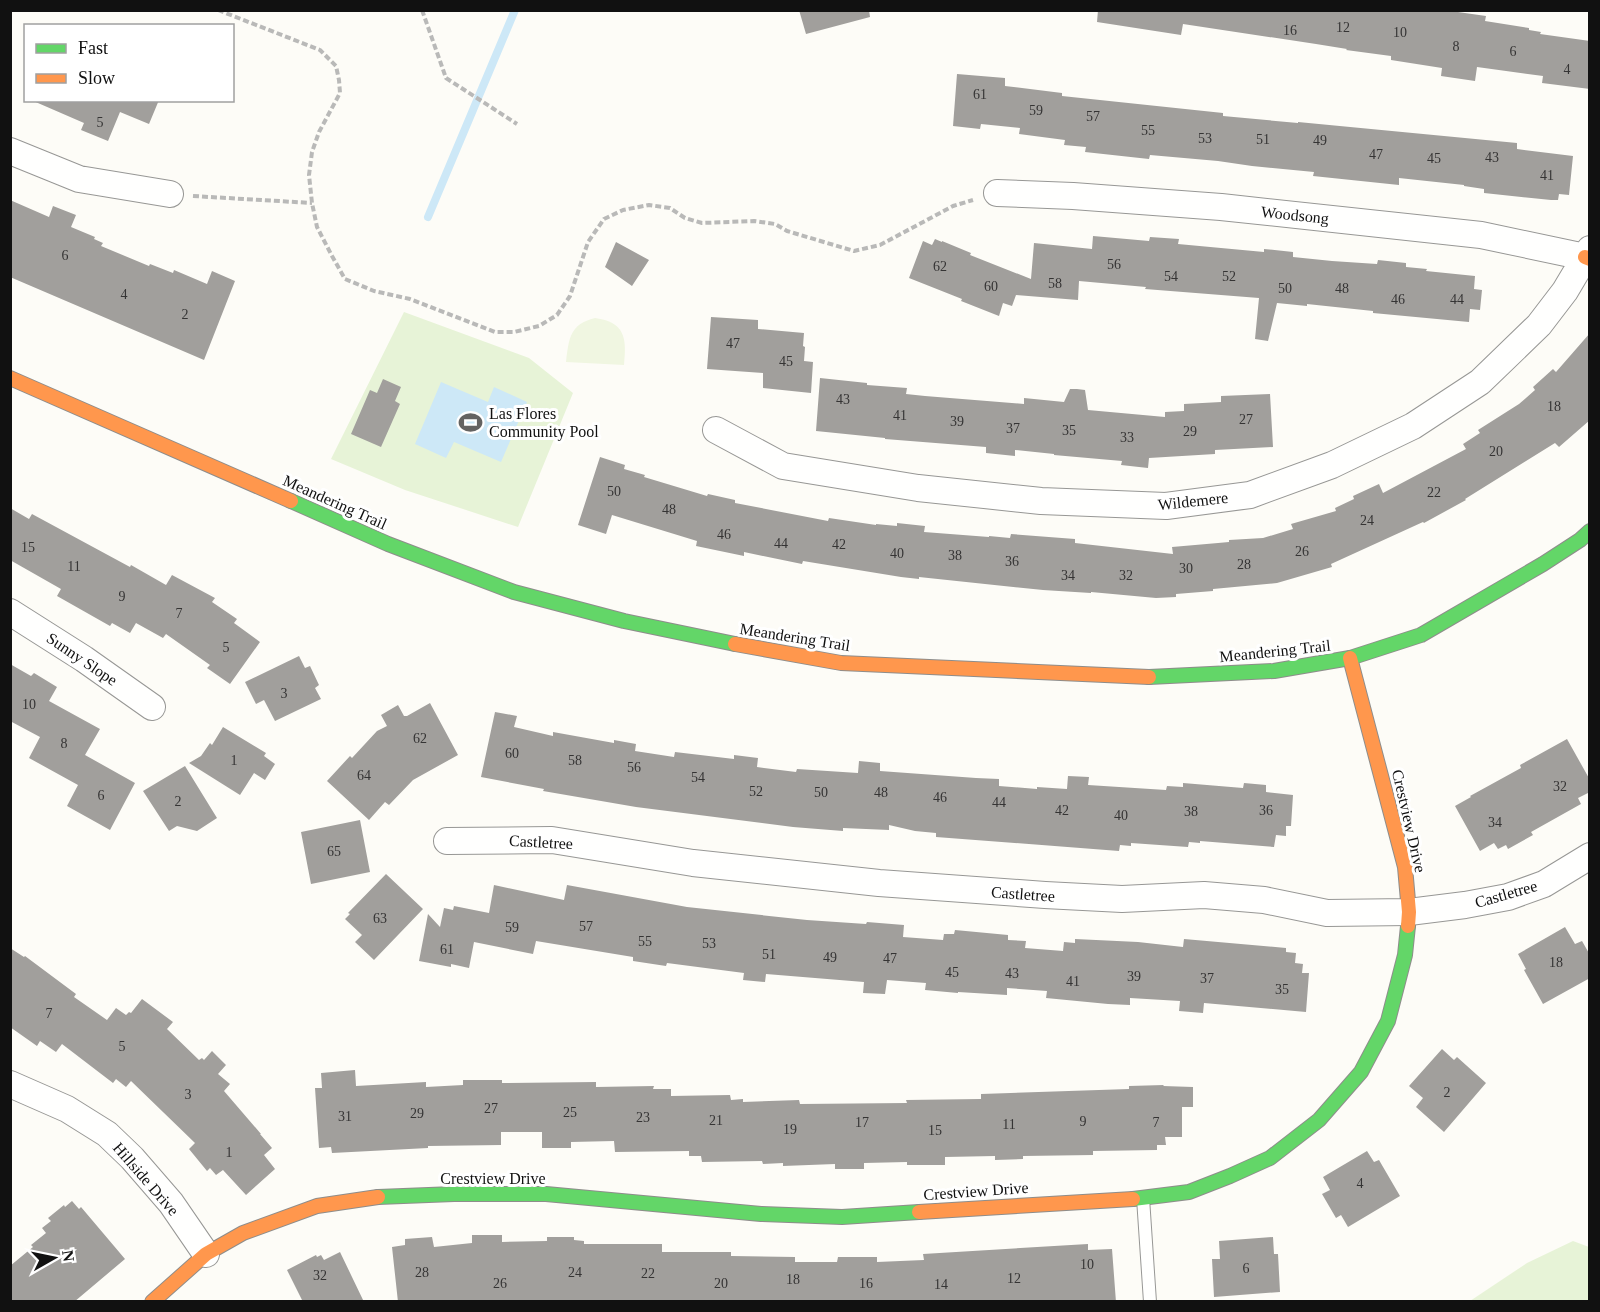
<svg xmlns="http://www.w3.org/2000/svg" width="1600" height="1312" viewBox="0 0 1600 1312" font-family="'Times New Roman',serif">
<rect width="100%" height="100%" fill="#fdfcf7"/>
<path fill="#e7f3d7" d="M404,312L529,358L573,393L518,527L405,490L331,459Z
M1573,1241L1589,1247V1301H1470L1527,1263Z"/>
<path fill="#f0f6e1" d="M595,318C625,322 627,338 624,365L566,362C569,338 570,324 595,318Z"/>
<path fill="#cde8f7" d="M441,382L488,402L494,387L527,402L501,462L454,442L446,458L415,444Z"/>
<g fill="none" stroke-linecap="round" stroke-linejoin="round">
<path stroke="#cde8f7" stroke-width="8" d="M428,217L515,10"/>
</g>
<path fill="#a19f9c" d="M799,10H869L870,17L806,34Z
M1098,10H1444L1486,16L1485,21L1529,28V30L1541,32L1540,34L1590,41V89L1542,83L1543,76L1477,67L1475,81L1441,76L1442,68L1391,60V56L1346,50L1347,49L1316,44L1183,24L1181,35L1097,22Z
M957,74L1005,78V86L1062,93V96L1223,113V116L1298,123V122L1517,143V149L1573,156L1569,195L1559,194L1558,200H1551L1484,193V189L1464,186V185L1399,178V185L1313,176L1314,172L1252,166L1218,161L1150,155L1149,159L1085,152L1086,147L1064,145L1065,140L1019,134L1020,128L981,124L980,129L953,126Z
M31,100H159L149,124L120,112L108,141L81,130L84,123Z
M10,200L49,217L53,206L76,215L71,227L95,237L94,239L103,243L101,246L149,266L150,264L173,273L174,270L207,284L212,271L235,281L204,360L10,277Z
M1093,236L1149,241L1150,237L1179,239L1178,244L1264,252V249L1293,252V257L1332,261L1377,264L1378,260L1406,263V267L1427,269L1426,271L1475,276L1474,289L1482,290L1480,310L1470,309L1469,322L1373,313V311L1307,304V306L1277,303L1268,341L1255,339L1259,298L1145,289L1146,287L1079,281L1078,300L1016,295L1012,306L1003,303L999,316L961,301L962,299L909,278L923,241L932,245L935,239L942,242V241L971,253L970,255L1031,279L1034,243L1092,249Z
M616,242L649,260L632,286L605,267Z
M711,317L758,320V329L804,333L803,346L805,347L804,361L813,362L811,393L763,388V373L707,369Z
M1590,333V420L1559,447L1555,443L1465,499L1466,500L1424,523L1423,522L1331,564L1332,567L1277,583L1213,589V591L1176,594V597L1156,598L1091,592V593L1043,590L919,577V579L901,577L803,561L802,564L744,552V556L696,546L697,541L612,515L606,534L578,525L600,457L625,465L624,469L645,475L644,477L707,496L708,494L735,500V503L828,521L829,518L876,525V524L897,526V523L925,526L924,532L989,537V536L1010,538L1011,534L1075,539V543L1173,554L1172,547L1218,543L1229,542V540L1263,538L1293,529L1291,524L1336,511L1335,508L1354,499L1353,496L1379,484L1383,493L1466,449L1463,444L1480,433L1478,430L1519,404L1535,390L1533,387L1553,369L1556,372Z
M820,378L867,383V385L907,388L906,394L925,396L1024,404V398L1064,402L1070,389H1077L1085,390L1088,410L1165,417V412L1184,411V404L1221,402V396L1270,394L1273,447L1215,450V454L1149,458L1148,468L1121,465L1122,461L1054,455V454L1015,450V456L986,453V447L885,439V438L816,431Z
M383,379L401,387L395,401L400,404L381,447L351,434L370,390L377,393Z
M10,508L29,519L32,514L130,567L131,565L166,585L172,575L215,598L212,602L237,619L234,623L260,642L230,684L207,668L210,665L166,634L163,638L136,623L130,633L112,623L110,626L57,596L61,589L10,560Z
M299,656L305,668L310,666L319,685L315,688L321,699L275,721L264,700L256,704L245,682Z
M10,664L31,676L34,673L57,687L49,701L100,729L85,755L135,783L110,830L67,806L78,785L29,758L40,737L10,721Z
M430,703L458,755L413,780L389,805L385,802L369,820L327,781L350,756L352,758L377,731L387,726L381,715L398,705L404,716H407Z
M495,712L517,716L514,727L553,736V732L614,743V740L636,744L635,751L674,757L675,752L734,759V755L758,758L757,767L796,772L797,769L858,773L859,761L880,763V771L976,778L999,779V786L1037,789V787L1067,789L1068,776L1089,777L1088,785L1166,790L1167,786L1183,787V783L1243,788L1244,783L1266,785V792L1293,795L1291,826H1286V836L1276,835L1274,847L1200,841V843L1189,842L1188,847L1131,843V846L1120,845L1119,851L936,837V833L915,831L889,825V830L843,828V831L793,827L636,807L543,791L544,789L481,777Z
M223,727L266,753L264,756L275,764L265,780L254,773L240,795L189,763L201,756L210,743L212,745Z
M1567,739L1590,780V792L1578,798L1581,804L1531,832L1533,835L1508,849L1506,845L1498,849L1494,843L1480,851L1455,806L1471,797L1470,796L1521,768L1520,765Z
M185,766L217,818L197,831L177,826L169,831L143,791Z
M360,820L370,872L311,884L301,832Z
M386,874L423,909L374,960L355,942L362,935L345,919L350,914L348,913Z
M494,885L564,900L567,885L687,907L807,920L866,924L867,922L904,925L903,937L943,940L944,934H954L955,930L1008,935V940L1026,941L1025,948L1063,951L1064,942L1075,943V939L1138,942L1183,947L1184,939L1286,948V952L1296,953L1295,963L1303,964L1302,973H1309L1306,1012L1204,1003L1203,1013L1179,1011L1180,1001L1130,998V1005L1108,1004L1046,998L1047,991L1007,988V995L958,992V993L925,990L926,983L887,980L885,994L863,993L864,982L766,974L765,982L743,980L744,973L667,963L666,966L633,961V957L536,941L533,954L474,942L469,968L451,964V967L419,961L428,914L440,927L444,908L453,910L454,906L489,913Z
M1565,927L1575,944L1582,941L1590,955V978L1543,1004L1524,970L1526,969L1518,954Z
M10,948L24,957L25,956L76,994L74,997L107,1020L116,1008L126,1015L129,1012L131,1013L142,999L173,1022L167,1029L199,1060L202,1058L204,1060L212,1051L226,1065L218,1074L230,1084L224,1091L261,1134H260L272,1148L264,1155L275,1169L246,1195L223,1170L216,1175L210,1168L207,1171L189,1149L195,1143L131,1081L126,1087L116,1079L113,1083L62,1044L56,1052L40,1041L37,1046L10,1027Z
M1442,1049L1454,1060L1457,1057L1486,1083L1444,1132L1416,1107L1423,1098L1409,1086Z
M355,1070L356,1086L426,1082V1087L463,1085V1080H502V1083L596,1082V1087L654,1086L653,1089H671V1096L730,1095L731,1100L743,1099V1102L799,1100L800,1104L907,1103L906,1100L981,1099V1094L1129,1089V1086L1164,1085L1163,1086L1193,1087V1107H1182V1137H1165L1166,1145H1157V1150L1093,1151V1155L1023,1156V1159L995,1160V1156L945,1157V1165H907V1162L864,1163V1169H835V1164L783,1166V1163L763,1164L762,1161L702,1162L701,1156H689V1151L615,1152L614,1141L571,1142V1148H542V1132H501V1145L428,1146V1148L332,1153L331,1147L319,1148L315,1088H322L321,1073Z
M1367,1151L1374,1162L1379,1160L1400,1196L1348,1227L1341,1215L1336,1218L1322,1194L1330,1190L1323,1177Z
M72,1201L79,1209L81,1207L125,1259L74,1302H10V1266L33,1247L31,1245L46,1233L42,1228L51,1221L48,1218L64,1205L65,1207Z
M472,1235H502V1242L547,1241V1237H574V1240L584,1241V1244H662V1252H731V1256L795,1257V1262H837L838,1257H877V1262L924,1260L923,1254L1088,1244V1250L1112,1249L1116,1302H398L392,1247L405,1245V1239L432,1237L434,1247L472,1243Z
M1273,1237L1274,1254H1278L1280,1292L1214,1297L1212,1259H1220L1219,1241Z
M340,1252L364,1302H303L287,1270L316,1255L317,1257L321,1255L324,1260Z"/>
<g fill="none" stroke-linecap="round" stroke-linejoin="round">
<defs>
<path id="lane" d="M1143,1198L1150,1302"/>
<path id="street" d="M10,151L79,179L170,194
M997,193L1073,196L1221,207L1481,235L1585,257
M716,430L783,466L918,488L1041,501L1166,506L1250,495L1332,465L1413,426L1480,382L1539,325L1565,291L1590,249
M10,612L84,659L152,707
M447,841L552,840L693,863L879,883L1045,895L1122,899L1204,895L1264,900L1327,913L1409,912L1465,905L1508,897L1544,884L1590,856
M10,1084L67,1109L107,1134L132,1158L171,1203L206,1254"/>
<path id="fast" d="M291,501L388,544L514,592L624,621L735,644
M1149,677L1274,671L1350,658L1421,635L1543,564L1580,540L1590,531
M378,1197L454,1194H546L761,1214L842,1217L919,1212
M1133,1199L1189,1192L1230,1176L1270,1158L1319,1120L1361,1072L1388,1021L1405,955L1408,926"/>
<path id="slow" d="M1585,257L1590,259
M10,378L291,501
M735,644L841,663L1149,677
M1350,658L1405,867L1409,912L1408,926
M919,1212L1133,1199
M152,1302L206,1254L243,1233L317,1206L378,1197"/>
</defs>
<use href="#lane" stroke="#979795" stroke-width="14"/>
<use href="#street" stroke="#979795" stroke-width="28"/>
<use href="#fast" stroke="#8e8d8b" stroke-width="16"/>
<use href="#slow" stroke="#8e8d8b" stroke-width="16"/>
<path stroke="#b9b9b8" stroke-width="4" stroke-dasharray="6 3" stroke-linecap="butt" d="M218,10L320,50L336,66L339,80L340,93L319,132L312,152L309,175L312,203L317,227L332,256L345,279L374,291L410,299L495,332H514L539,326L557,315L570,296L588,242L604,219L623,210L649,205L670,208L685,218L702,223L754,221L775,224L787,231L854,251L880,245L953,206L973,200
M422,10L446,78L517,124
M193,196L312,203"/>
<use href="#lane" stroke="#fffffe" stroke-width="12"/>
<use href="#street" stroke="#fffffe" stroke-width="26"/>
<use href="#fast" stroke="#63d668" stroke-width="14"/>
<use href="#slow" stroke="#ff974d" stroke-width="14"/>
</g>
<defs>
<symbol id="stadium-bare" viewBox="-9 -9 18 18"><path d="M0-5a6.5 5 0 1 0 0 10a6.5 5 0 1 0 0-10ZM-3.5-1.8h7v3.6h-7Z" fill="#646362" stroke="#fff" stroke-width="2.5" paint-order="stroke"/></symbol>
</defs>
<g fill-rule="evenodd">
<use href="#stadium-bare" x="454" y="406" width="33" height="33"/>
</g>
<g text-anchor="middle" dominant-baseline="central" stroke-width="6" stroke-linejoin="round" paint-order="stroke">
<g font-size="14" fill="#353434">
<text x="1343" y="27">12</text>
<text x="1290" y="30">16</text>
<text x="1400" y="32">10</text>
<text x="1456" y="46">8</text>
<text x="1513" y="51">6</text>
<text x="1567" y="69">4</text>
<text x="980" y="94">61</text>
<text x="1036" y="110">59</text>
<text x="1093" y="116">57</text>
<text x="100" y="122">5</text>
<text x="1148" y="130">55</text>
<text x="1205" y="138">53</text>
<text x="1263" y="139">51</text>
<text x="1320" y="140">49</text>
<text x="1376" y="154">47</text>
<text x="1492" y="157">43</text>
<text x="1434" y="158">45</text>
<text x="1547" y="175">41</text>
<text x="65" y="255">6</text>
<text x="1114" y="264">56</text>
<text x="940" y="266">62</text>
<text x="1171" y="276">54</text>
<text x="1229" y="276">52</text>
<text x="1055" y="283">58</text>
<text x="991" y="286">60</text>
<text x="1285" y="288">50</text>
<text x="1342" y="288">48</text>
<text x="124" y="294">4</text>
<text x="1398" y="299">46</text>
<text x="1457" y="299">44</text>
<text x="185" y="314">2</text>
<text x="733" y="343">47</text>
<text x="786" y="361">45</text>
<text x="843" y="399">43</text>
<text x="1554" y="406">18</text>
<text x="900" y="415">41</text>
<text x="1246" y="419">27</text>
<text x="957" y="421">39</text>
<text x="1013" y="428">37</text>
<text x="1069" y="430">35</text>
<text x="1190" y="431">29</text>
<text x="1127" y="437">33</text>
<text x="1496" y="451">20</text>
<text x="614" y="491">50</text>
<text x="1434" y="492">22</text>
<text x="669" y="509">48</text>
<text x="1367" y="520">24</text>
<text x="724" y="534">46</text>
<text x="781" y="543">44</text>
<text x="839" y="544">42</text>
<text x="28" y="547">15</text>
<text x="1302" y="551">26</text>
<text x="897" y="553">40</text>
<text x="955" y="555">38</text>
<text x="1012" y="561">36</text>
<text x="1244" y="564">28</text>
<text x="74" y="566">11</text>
<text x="1186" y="568">30</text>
<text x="1068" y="575">34</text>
<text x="1126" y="575">32</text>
<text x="122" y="596">9</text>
<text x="179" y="613">7</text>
<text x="226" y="647">5</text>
<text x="284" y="693">3</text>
<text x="29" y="704">10</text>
<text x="420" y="738">62</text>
<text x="64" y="743">8</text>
<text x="512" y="753">60</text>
<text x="234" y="760">1</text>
<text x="575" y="760">58</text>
<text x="634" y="767">56</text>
<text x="364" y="775">64</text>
<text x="698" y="777">54</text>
<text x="1560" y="786">32</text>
<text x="756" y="791">52</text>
<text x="821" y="792">50</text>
<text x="881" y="792">48</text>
<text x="101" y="795">6</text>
<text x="940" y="797">46</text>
<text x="178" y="801">2</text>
<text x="999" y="802">44</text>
<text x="1062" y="810">42</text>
<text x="1266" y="810">36</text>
<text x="1191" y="811">38</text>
<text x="1121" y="815">40</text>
<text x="1495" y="822">34</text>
<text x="334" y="851">65</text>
<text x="380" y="918">63</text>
<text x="586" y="926">57</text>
<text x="512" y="927">59</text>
<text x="645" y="941">55</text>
<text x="709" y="943">53</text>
<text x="447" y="949">61</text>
<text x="769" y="954">51</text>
<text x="830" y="957">49</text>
<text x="890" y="958">47</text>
<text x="1556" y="962">18</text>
<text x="952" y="972">45</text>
<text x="1012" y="973">43</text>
<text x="1134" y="976">39</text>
<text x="1207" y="978">37</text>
<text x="1073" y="981">41</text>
<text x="1282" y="989">35</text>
<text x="49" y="1013">7</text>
<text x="122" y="1046">5</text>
<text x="1447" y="1092">2</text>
<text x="188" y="1094">3</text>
<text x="491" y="1108">27</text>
<text x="570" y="1112">25</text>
<text x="417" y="1113">29</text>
<text x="345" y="1116">31</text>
<text x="643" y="1117">23</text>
<text x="716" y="1120">21</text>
<text x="1083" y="1121">9</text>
<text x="862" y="1122">17</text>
<text x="1156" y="1122">7</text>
<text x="1009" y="1124">11</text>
<text x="790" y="1129">19</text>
<text x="935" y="1130">15</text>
<text x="229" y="1152">1</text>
<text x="1360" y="1183">4</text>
<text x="1087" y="1264">10</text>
<text x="1246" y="1268">6</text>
<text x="422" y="1272">28</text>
<text x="575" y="1272">24</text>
<text x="648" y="1273">22</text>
<text x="320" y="1275">32</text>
<text x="1014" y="1278">12</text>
<text x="793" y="1279">18</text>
<text x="500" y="1283">26</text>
<text x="721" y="1283">20</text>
<text x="866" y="1283">16</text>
<text x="941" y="1284">14</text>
</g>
<g font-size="16" fill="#111" stroke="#fff">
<text transform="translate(1295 215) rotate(6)">Woodsong</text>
<text transform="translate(1193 501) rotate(-6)">Wildemere</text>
<text transform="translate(335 502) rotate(24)">Meandering Trail</text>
<text transform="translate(795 637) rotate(9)">Meandering Trail</text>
<text transform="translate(1275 651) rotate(-6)">Meandering Trail</text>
<text transform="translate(82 659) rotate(34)">Sunny Slope</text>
<text transform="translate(1409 821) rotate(77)">Crestview Drive</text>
<text transform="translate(541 842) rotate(3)">Castletree</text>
<text transform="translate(1023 894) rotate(4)">Castletree</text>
<text transform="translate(1506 894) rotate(-16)">Castletree</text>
<text x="493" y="1178">Crestview Drive</text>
<text transform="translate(146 1179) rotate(49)">Hillside Drive</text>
<text transform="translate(976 1191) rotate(-4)">Crestview Drive</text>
</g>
<g font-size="16" fill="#111" stroke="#fff" text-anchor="start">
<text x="489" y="413">Las Flores<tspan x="489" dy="18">Community Pool</tspan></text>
</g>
</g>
<rect width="1600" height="1312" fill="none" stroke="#111111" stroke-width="24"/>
<rect x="24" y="24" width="210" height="78" fill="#ffffff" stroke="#a0a0a0" stroke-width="1.5"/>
<rect x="36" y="44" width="30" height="9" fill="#63d668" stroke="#a0a0a0" stroke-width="1.5"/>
<text x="78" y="54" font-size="18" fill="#111111">Fast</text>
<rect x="36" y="74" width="30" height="9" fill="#ff974d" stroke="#a0a0a0" stroke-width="1.5"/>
<text x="78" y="84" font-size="18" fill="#111111">Slow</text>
<g transform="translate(54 1258) rotate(81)" stroke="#ffffff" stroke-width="4.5" paint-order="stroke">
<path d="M0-4.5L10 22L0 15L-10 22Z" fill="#111111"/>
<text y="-9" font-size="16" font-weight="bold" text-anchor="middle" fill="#111111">N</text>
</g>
</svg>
